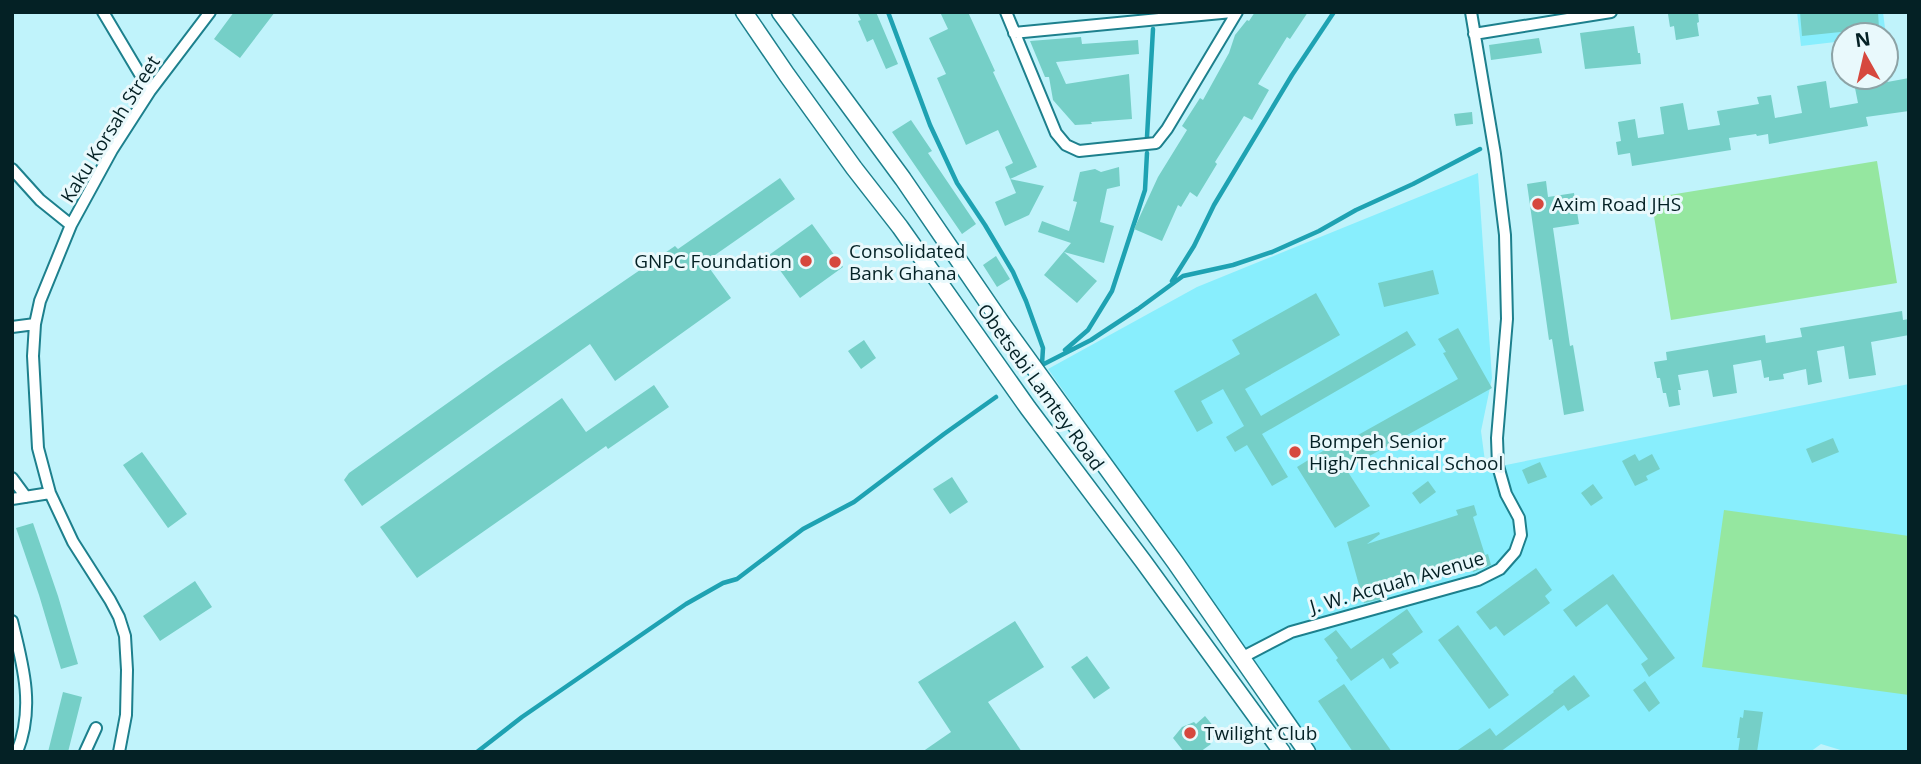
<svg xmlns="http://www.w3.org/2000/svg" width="1921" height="764" viewBox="0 0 1921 764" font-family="'Open Sans',sans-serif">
<rect width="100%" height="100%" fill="#c0f3fb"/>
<path fill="#88eefd" d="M1797,12H1883L1886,36L1844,35V41L1801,46Z
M1478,173L1492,378L1481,431L1486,469L1909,384V752H1847L1821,744L1810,752H1318L1048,369L1197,287Z"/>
<path fill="#95e7a0" d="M1877,161L1897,283L1671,320L1651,198Z
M1724,510L1909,536V695L1702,667Z"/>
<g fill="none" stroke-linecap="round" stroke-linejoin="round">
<path stroke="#1ea2b2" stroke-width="4.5" d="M888,12L930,125L957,183L985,225L1013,272L1026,301L1043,348L1042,364
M1147,137L1153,29
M1172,281L1194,246L1214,205L1292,75L1334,12
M1065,350L1088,330L1112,291L1145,190L1147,153
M1042,365L1091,340L1138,309L1183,276L1233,265L1272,252L1319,231L1356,210L1413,184L1480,149
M477,752L522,717L686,604L723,583L737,579L803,529L854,502L944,434L996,397"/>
</g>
<path fill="#75cfc7" d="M234,12H275L240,58L214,39Z
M857,12H876L898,64L886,69L873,39L867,42L858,21L861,20Z
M940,12H968L995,71L993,72L1037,167L1010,179L1044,186L1029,215L1005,226L995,202L1016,193L1005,167L1013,163L998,130L966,145L937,78L946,74L929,38L948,29Z
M1255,12H1308L1290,39L1287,37L1258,84L1269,90L1252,120L1244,116L1215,162L1217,164L1197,197L1190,192L1181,207L1178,205L1162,241L1134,229L1158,177L1187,130L1182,126L1200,98L1203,100L1229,53L1235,35L1247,20L1249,21Z
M1680,12H1698L1699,22L1697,23L1699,36L1676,40L1674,26L1670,27L1668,14Z
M1800,12H1878L1879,28L1802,36Z
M1634,26L1638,53H1640L1641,64L1585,69L1580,33Z
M1081,37L1082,44L1138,40L1139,54L1056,62L1066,84L1129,74L1132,119L1091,122L1092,124L1075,125L1053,100L1049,77H1045L1030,41Z
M1539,38L1542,53L1491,60L1489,45Z
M1909,78V111L1866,117L1868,126L1769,144L1768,134L1757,136L1756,134L1729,138L1731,150L1632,166L1630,153L1618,155L1616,142L1621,141L1618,122L1635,119L1638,138L1664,134L1660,107L1683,103L1688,130L1720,125L1717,111L1759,104L1757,97L1771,95L1775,118L1802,113L1797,86L1826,81L1830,108L1858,103L1855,88Z
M1472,112L1473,124L1456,126L1454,114Z
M911,120L932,151L928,153L976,224L962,234L892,132Z
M1119,167L1120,186L1107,189L1100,222L1114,226L1104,263L1064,252L1097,281L1077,303L1044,275L1071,243L1038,232L1042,221L1069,231L1077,202L1073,201L1080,172L1095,169L1101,172Z
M780,178L795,199L705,262L731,298L615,381L590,344L362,506L344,480L349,473L497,368L675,246L678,249Z
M1546,181L1548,197L1574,193L1579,224L1553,228L1570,346L1573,345L1584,411L1564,415L1552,339L1549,340L1527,184Z
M812,224L843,267L800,298L769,255Z
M996,256L1010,279L997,287L983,265Z
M1433,270L1439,294L1384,307L1378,283Z
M1316,293L1340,335L1245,389L1261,416L1407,331L1416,345L1262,434L1288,477L1272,486L1247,445L1235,452L1226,437L1244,426L1223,389L1201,401L1213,423L1197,432L1174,391L1240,354L1232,340Z
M1902,311L1903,320L1909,319V335L1871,342L1876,375L1849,379L1844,346L1817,351L1822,382L1808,385L1806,369L1783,374L1784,379L1769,381V377L1764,378L1761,360L1733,365L1737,393L1713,397L1708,370L1678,375L1681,390H1678L1680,405L1669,407L1666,393H1663L1660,378H1657L1654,362L1667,360L1666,352L1765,335L1766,343L1802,337L1800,328Z
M1458,328L1492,388L1346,469L1370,506L1335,528L1297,467L1331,446L1333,449L1458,379L1443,353L1446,352L1438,339Z
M864,340L876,358L861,369L848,351Z
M654,385L669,407L608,449L606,446L417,578L380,527L562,398L586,432Z
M1833,438L1839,452L1812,463L1806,449Z
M142,452L187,514L168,528L123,465Z
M1635,454L1639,461L1652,454L1660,469L1646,476L1648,480L1635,486L1622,461Z
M1540,462L1547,477L1528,484L1522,470Z
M952,477L968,502L950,514L933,489Z
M1428,481L1436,492L1420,504L1412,493Z
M1593,484L1603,498L1591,506L1581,493Z
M1474,505L1477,515L1473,517L1485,555L1488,554L1491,565L1473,572L1470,564L1379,591L1382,599L1364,603L1347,542L1379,532L1380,534L1367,544L1458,515L1456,510Z
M33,523L58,596L78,664L61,669L39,595L16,528Z
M1536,568L1552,590L1545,596L1550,603L1504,636L1496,626L1490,630L1476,612Z
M1613,574L1675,658L1649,677L1641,664L1648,659L1607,604L1576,627L1563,610Z
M195,581L212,607L160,641L143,616Z
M1407,609L1423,632L1392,654L1399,663L1390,669L1383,658L1351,681L1336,660L1338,658L1324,639L1336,630L1351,649Z
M1015,621L1044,667L988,702L1022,752H922L951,732L918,682Z
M1458,625L1509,695L1489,709L1438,640Z
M1087,656L1110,688L1094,699L1071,667Z
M1574,675L1590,696L1568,711L1564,705L1500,752H1455L1490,728L1496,736L1554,692L1553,691Z
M1645,681L1660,703L1649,712L1633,690Z
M1344,684L1392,752H1353L1318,701Z
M63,692L82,697L68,752H48Z
M1744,710L1763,712L1757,752H1738L1740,738H1737L1740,717L1743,718Z
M1205,716L1219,733L1208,741L1211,744L1200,752H1184L1173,738L1182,727L1194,722L1196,724Z"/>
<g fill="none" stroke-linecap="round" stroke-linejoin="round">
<defs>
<path id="street" d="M103,12L150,91
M1006,12L1056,133L1066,145L1079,151L1156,143L1167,129L1237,12
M1014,33L1232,12
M1474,34L1611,12
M12,169L40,200L71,225
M12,327L35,324
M12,478L26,497
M12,499L50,493
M12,621C23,665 35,708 17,752
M1243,657L1291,632L1478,580L1500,569L1515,552L1521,535L1519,518L1506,494L1498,466L1497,438L1507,319L1505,235L1495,154L1471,12
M85,752L96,728
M119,752L126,715L127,670L125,636L119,617L110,600L73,542L50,493L38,448L33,356L35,324L40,301L71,225L112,150L150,91L210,12"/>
<path id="secondary" d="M744,12L787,75L854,168L900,227L1028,408L1143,561L1282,752
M780,12L903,179L1003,325L1175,562L1307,752"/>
</defs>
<use href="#street" stroke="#1d808d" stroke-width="14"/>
<use href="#secondary" stroke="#1d808d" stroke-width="19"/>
<use href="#street" stroke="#fff" stroke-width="10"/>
<use href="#secondary" stroke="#fff" stroke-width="16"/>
</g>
<g fill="#d6483e" stroke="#e9f9fc" stroke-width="2.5">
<circle cx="1538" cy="204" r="7"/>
<circle cx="806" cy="261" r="7"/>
<circle cx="835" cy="262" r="7"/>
<circle cx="1295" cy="452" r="7"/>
<circle cx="1190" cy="733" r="7"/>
</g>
<g text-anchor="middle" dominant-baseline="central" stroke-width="6" stroke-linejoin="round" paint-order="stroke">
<g font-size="19" fill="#042125" stroke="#e9f9fc">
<text transform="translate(110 129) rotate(-58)">Kaku Korsah Street</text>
<text transform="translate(1041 387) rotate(54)">Obetsebi Lamtey Road</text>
<text transform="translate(1397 582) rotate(-16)">J. W. Acquah Avenue</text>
</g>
<g font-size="19" fill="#042125" stroke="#e9f9fc" text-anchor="start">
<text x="1552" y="204">Axim Road JHS</text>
<text x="849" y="251">Consolidated<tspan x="849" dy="22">Bank Ghana</tspan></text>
<text x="792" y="261" text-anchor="end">GNPC Foundation</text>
<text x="1309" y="441">Bompeh Senior<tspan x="1309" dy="22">High/Technical School</tspan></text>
<text x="1204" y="733">Twilight Club</text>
</g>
</g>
<rect width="1921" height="764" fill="none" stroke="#042125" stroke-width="28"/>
<g transform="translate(1865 56) rotate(352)"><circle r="33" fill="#e9f9fc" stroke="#8da3a6" stroke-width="2"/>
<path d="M0-5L12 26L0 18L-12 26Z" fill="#d6483e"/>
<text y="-10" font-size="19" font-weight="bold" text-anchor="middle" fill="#042125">N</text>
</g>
</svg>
